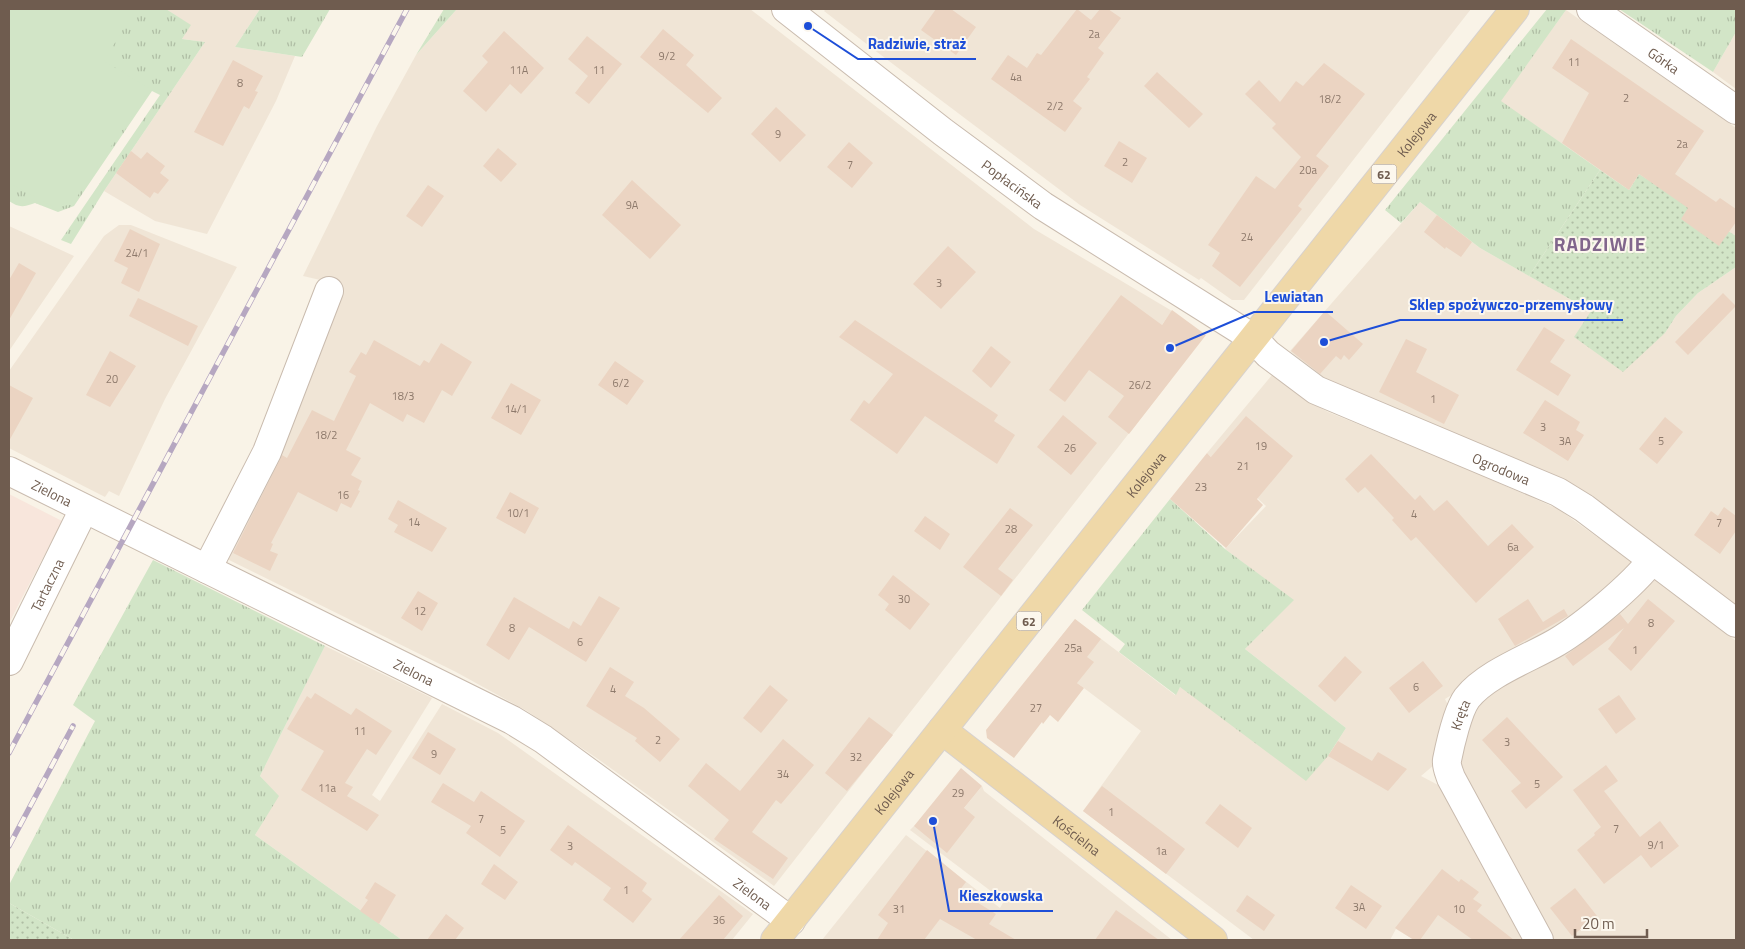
<svg xmlns="http://www.w3.org/2000/svg" width="1745" height="949" viewBox="0 0 1745 949" font-family="'Titillium Web',sans-serif">
<defs>
<pattern id="grass-tufts" width="24" height="20" patternUnits="userSpaceOnUse" patternTransform="scale(1.25)"><rect width="24" height="20" fill="#d2e5c7"/><path d="M3 7l-1-3M5 7V3M7 7l1-3M15 17l-1-3M17 17v-4M19 17l1-3" fill="none" stroke="#afbda4"/></pattern>
<pattern id="garden-dots" width="8" height="8" patternUnits="userSpaceOnUse" patternTransform="scale(1.25)"><rect width="8" height="8" fill="#d2e5c7"/><path d="M2 2h.1M6 6h.1" fill="none" stroke="#afbda4" stroke-width="1.8" stroke-linecap="round"/></pattern>
</defs>
<rect width="100%" height="100%" fill="#f9f3e7"/>
<path fill="#f0e5d6" d="M166,9H260L235,47L295,56L276,101L207,234L155,221L104,191L205,42L182,39L190,25Z
M457,9H750L1034,229L1172,311L1138,357L1170,381L774,886L598,759L527,711L456,672L227,559L295,413L342,285L303,276L377,126L416,55Z
M826,9H1471L1244,300H1232L1201,278L1199,280L1080,205L877,52L824,11Z
M1566,10L1736,128V236L1639,174L1629,190L1500,101Z
M1736,32V89L1713,72Z
M1420,202L1480,248L1591,311L1665,333L1676,316L1698,293L1736,267V607L1578,487L1338,387L1319,376L1290,351Z
M119,225H131L237,267L165,399L119,496L109,491L105,497L9,448V371L104,236Z
M9,226L74,256L9,351Z
M1272,375L1309,402L1328,412L1451,462L1558,509L1635,564L1626,578L1520,653L1445,699L1453,715L1441,759L1421,776L1440,786L1528,940H1414L1396,929L1390,940H1254L1083,811L1141,731L1044,658L1075,619L1175,695L1180,687L1328,756L1346,728L1245,649L1293,600L1225,549L1266,506L1207,453Z
M1650,576L1736,641V940H1549L1456,768L1467,708Z
M325,646L432,698L372,795L380,801L442,704L498,733L753,914L732,940H402L255,835L278,796L260,776Z
M982,786L984,791L1172,940H822L906,835L1000,908L1004,901L910,830L914,826L956,818Z"/>
<path fill="#f8e6dc" d="M9,494L62,521L9,623Z"/>
<path fill="url(#grass-tufts)" d="M9,9H166L191,25L182,39L205,42L104,191L71,244L61,240L160,95L152,91L74,206L58,212L35,203C24,207 19,208 9,201Z
M260,9H330L302,57L235,47Z
M444,9H457L416,55Z
M1547,9L1566,10L1501,101L1600,170L1529,276L1480,248L1420,202L1401,223L1385,210Z
M1619,9H1736V32L1713,72Z
M1170,499L1225,549L1294,600L1245,649L1346,728L1328,756L1306,781L1180,687L1176,695L1119,652L1125,644L1082,610Z
M153,560L325,646L260,776L279,796L255,835L402,940H74L9,903V885L95,721L73,705Z"/>
<path fill="#d2e5c7" d="M9,9H124L128,21L104,61L150,89L72,204L56,208L9,183Z"/>
<path fill="url(#garden-dots)" d="M1600,170L1629,190L1639,174L1736,236V267L1698,293L1676,316L1665,333L1623,372L1574,337L1591,311L1529,276Z
M9,903L74,940H9Z"/>
<path fill="#ebd4c2" d="M936,9H951L976,27L956,55L921,30Z
M1077,9L1091,20L1100,9H1108L1121,18L1098,48L1104,53L1087,77L1090,79L1073,101L1082,108L1065,132L991,79L1008,55L1027,68L1037,53L1041,55Z
M663,29L694,55L686,65L722,98L708,113L640,57Z
M504,31L544,68L521,94L510,84L486,112L463,91L488,62L482,56Z
M587,36L622,64L589,104L575,93L588,76L568,59Z
M1571,39L1704,131L1675,174L1716,202L1720,198L1736,209V222L1719,246L1681,219L1688,208L1639,174L1629,190L1562,143L1589,93L1552,68Z
M233,60L263,76L255,91L258,92L249,109L244,106L223,146L194,132Z
M1324,63L1365,94L1316,156L1329,166L1298,206L1302,209L1240,287L1212,266L1220,253L1208,245L1256,176L1275,189L1301,157L1272,128L1276,124L1245,94L1259,80L1280,102L1296,81L1303,86Z
M1157,72L1203,114L1189,128L1144,86Z
M776,107L806,135L780,162L751,134Z
M1119,141L1147,158L1132,183L1104,166Z
M849,142L873,163L852,188L827,167Z
M498,148L517,164L501,182L483,166Z
M131,151L141,159L147,152L165,166L160,173L169,180L158,194L154,192L150,198L116,173Z
M632,180L681,225L650,259L602,215Z
M428,185L444,196L422,227L406,216Z
M1437,215L1472,242L1461,257L1446,247L1445,249L1424,232Z
M130,229L160,244L139,292L121,283L128,268L114,261Z
M948,246L976,272L941,309L913,284Z
M19,263L36,273L9,320V280Z
M1723,293L1736,306L1688,355L1675,342Z
M1121,295L1162,325L1172,310L1206,335L1129,434L1108,417L1124,396L1089,370L1065,402L1049,390Z
M138,298L198,326L188,346L129,316Z
M1325,311L1363,344L1349,360L1344,355L1341,360L1336,356L1320,374L1291,351Z
M855,320L998,415L994,421L1015,435L997,464L925,416L897,454L850,420L864,400L869,404L893,374L839,337Z
M1544,327L1565,340L1550,362L1571,375L1558,396L1516,370Z
M1406,339L1427,349L1416,372L1459,395L1444,424L1379,392Z
M374,340L420,366L424,360L429,363L441,343L472,362L452,396L442,390L424,423L407,414L403,422L370,403L346,450L361,458L351,475L362,481L358,490L360,491L351,508L341,503L337,512L298,492L271,543L273,544L270,551L278,554L270,571L233,553L282,455L287,458L312,410L334,421L356,376L349,372L361,352L366,355Z
M991,346L1011,362L991,388L972,371Z
M110,351L136,366L110,407L86,395Z
M615,361L644,381L627,405L598,385Z
M511,383L541,400L521,435L491,418Z
M9,385L33,398L9,441Z
M1545,400L1580,422L1576,430L1584,435L1568,461L1523,433Z
M1063,415L1097,443L1071,475L1037,447Z
M1246,416L1293,456L1257,499L1263,505L1226,548L1170,499L1207,453L1211,457Z
M1665,417L1683,432L1657,464L1639,449Z
M1371,454L1415,500L1420,495L1434,511L1447,500L1488,546L1512,524L1534,547L1476,603L1416,537L1411,541L1392,520L1394,518L1365,487L1358,493L1345,479Z
M510,492L539,508L525,534L496,518Z
M398,500L447,528L432,552L394,532L398,525L388,519Z
M1724,507L1736,516V531L1720,554L1694,535L1711,511L1718,516Z
M1010,508L1033,525L998,569L1013,580L1001,596L963,567Z
M925,516L950,534L940,550L914,531Z
M893,575L930,604L910,630L885,610L889,604L878,595Z
M418,591L438,603L422,631L401,618Z
M599,596L620,608L586,662L529,627L509,660L486,645L514,597L569,629L573,621L581,626Z
M1528,599L1543,622L1564,609L1568,616L1515,646L1498,619Z
M1648,599L1675,621L1631,671L1608,649L1624,628L1573,666L1565,656L1620,614L1628,624Z
M1075,619L1101,639L1087,657L1094,662L1077,683L1084,688L1058,722L1050,715L1043,724L1042,722L1014,758L987,738L986,730Z
M1345,656L1362,672L1335,702L1318,686Z
M1423,661L1443,686L1409,713L1389,688Z
M610,667L634,682L625,696L644,708L680,739L660,762L635,741L637,738L586,706Z
M770,685L788,700L761,733L743,718Z
M315,693L351,715L356,708L392,731L376,755L367,749L345,783L353,787L347,796L379,815L367,831L301,790L324,751L287,729L307,696L311,699Z
M1619,695L1636,719L1616,734L1598,709Z
M869,717L893,735L847,791L825,773Z
M1507,717L1563,777L1526,809L1511,791L1521,783L1482,740Z
M428,732L456,749L440,775L412,758Z
M783,739L814,765L781,804L776,800L752,832L788,858L773,879L714,839L729,820L688,786L706,763L740,791Z
M1338,741L1372,761L1378,752L1407,769L1388,791L1328,756Z
M1606,765L1618,781L1604,791L1640,837L1660,821L1679,846L1651,868L1641,855L1604,884L1577,850L1595,835L1594,833L1601,827L1573,790Z
M961,768L982,786L964,808L975,817L947,853L914,826Z
M443,783L474,802L481,791L525,821L500,857L466,833L471,826L431,802Z
M1102,786L1185,849L1166,874L1083,811Z
M1220,804L1252,828L1238,848L1205,823Z
M568,825L647,883L642,891L652,899L633,923L603,900L611,888L575,862L572,866L550,850Z
M927,850L966,882L959,891L996,914L989,924L1016,940H977L940,919L924,940H877L888,923L878,915Z
M494,864L518,882L505,900L481,884Z
M1442,869L1459,882L1461,879L1479,892L1473,899L1482,905L1477,911L1514,940H1473L1438,915L1420,940H1414L1395,928Z
M375,882L396,895L379,924L360,911L368,900L365,898Z
M1351,885L1382,906L1366,929L1335,908Z
M1575,888L1597,916L1572,936L1550,908Z
M719,895L743,916L723,940H679Z
M1247,895L1275,915L1264,931L1236,911Z
M1116,910L1159,940H1095Z
M446,914L464,928L455,940H427Z"/>
<g fill="none" stroke-linecap="round" stroke-linejoin="round">
<defs>
<g id="minor">
<path id="s1" d="M786,9L943,132L1043,206L1253,338L1268,354L1316,390L1558,492L1584,508L1736,623"/>
<path id="s2" d="M1591,9L1736,110"/>
<path id="s3" d="M9,471L512,720L543,739L791,921"/>
<path d="M207,569L267,452L329,291"/>
<path id="s4" d="M9,661L84,509"/>
<path id="s5" d="M1539,940L1451,778C1449,772 1446,766 1447,760C1450,745 1458,710 1467,698C1487,673 1530,658 1557,642C1584,626 1633,585 1652,560"/>
</g>
<g id="major">
<path id="s6" d="M942,730L1213,940"/>
<path id="s7" d="M775,940L1515,9"/>
</g>
</defs>
<use href="#minor" stroke="#c9bbae" stroke-width="30"/>
<use href="#major" stroke="#d7d1ce" stroke-width="30"/>
<use href="#minor" stroke="#fff" stroke-width="28"/>
<use href="#major" stroke="#efd8a8" stroke-width="28"/>
<defs>
<path id="rail" d="M9,753L407,9
M9,846L73,726"/>
</defs>
<use href="#rail" stroke="#b6a7c1" stroke-width="5.5"/>
<use href="#rail" stroke="#fcf7ed" stroke-width="4" stroke-dasharray="11" stroke-linecap="butt"/>
</g>
<g text-anchor="middle" dominant-baseline="central" stroke-width="4" stroke-linejoin="round" paint-order="stroke">
<g font-size="11" fill="#8e7a6c">
<text x="1094" y="34">2a</text>
<text x="667" y="56">9/2</text>
<text x="1574" y="62">11</text>
<text x="519" y="70">11A</text>
<text x="599" y="70">11</text>
<text x="1016" y="77">4a</text>
<text x="240" y="83">8</text>
<text x="1626" y="98">2</text>
<text x="1330" y="99">18/2</text>
<text x="1055" y="106">2/2</text>
<text x="778" y="134">9</text>
<text x="1682" y="144">2a</text>
<text x="1125" y="162">2</text>
<text x="850" y="165">7</text>
<text x="1308" y="170">20a</text>
<text x="632" y="205">9A</text>
<text x="1247" y="237">24</text>
<text x="137" y="253">24/1</text>
<text x="939" y="283">3</text>
<text x="112" y="379">20</text>
<text x="621" y="383">6/2</text>
<text x="1140" y="385">26/2</text>
<text x="403" y="396">18/3</text>
<text x="1433" y="399">1</text>
<text x="516" y="409">14/1</text>
<text x="1543" y="427">3</text>
<text x="326" y="435">18/2</text>
<text x="1565" y="441">3A</text>
<text x="1661" y="441">5</text>
<text x="1261" y="446">19</text>
<text x="1070" y="448">26</text>
<text x="1243" y="466">21</text>
<text x="1201" y="487">23</text>
<text x="343" y="495">16</text>
<text x="518" y="513">10/1</text>
<text x="1414" y="514">4</text>
<text x="414" y="522">14</text>
<text x="1719" y="523">7</text>
<text x="1011" y="529">28</text>
<text x="1513" y="547">6a</text>
<text x="904" y="599">30</text>
<text x="420" y="611">12</text>
<text x="1651" y="623">8</text>
<text x="512" y="628">8</text>
<text x="580" y="642">6</text>
<text x="1073" y="648">25a</text>
<text x="1635" y="650">1</text>
<text x="1416" y="687">6</text>
<text x="613" y="689">4</text>
<text x="1036" y="708">27</text>
<text x="360" y="731">11</text>
<text x="658" y="740">2</text>
<text x="1507" y="742">3</text>
<text x="434" y="754">9</text>
<text x="856" y="757">32</text>
<text x="783" y="774">34</text>
<text x="1537" y="784">5</text>
<text x="327" y="788">11a</text>
<text x="958" y="793">29</text>
<text x="1111" y="812">1</text>
<text x="481" y="819">7</text>
<text x="1616" y="829">7</text>
<text x="503" y="830">5</text>
<text x="1656" y="845">9/1</text>
<text x="570" y="846">3</text>
<text x="1161" y="851">1a</text>
<text x="626" y="890">1</text>
<text x="1359" y="907">3A</text>
<text x="899" y="909">31</text>
<text x="1459" y="909">10</text>
<text x="719" y="920">36</text>
</g>
<g fill="#fcf7ed" stroke="#998a7e" stroke-width="1">
<rect x="1371.5" y="164.5" width="25" height="19" rx="4"/>
<rect x="1016.5" y="611.5" width="25" height="19" rx="4"/>
</g>
<g font-size="12" font-weight="bold" fill="#6f5c4f">
<text x="1384" y="174">62</text>
<text x="1029" y="621">62</text>
</g>
<g font-size="14" fill="#6f5c4f" stroke="#fcf7ed">
<text stroke="none"><textPath href="#s2" startOffset="89">Górka</textPath></text>
<text stroke="none"><textPath href="#s7" startOffset="1030">Kolejowa</textPath></text>
<text stroke="none"><textPath href="#s1" startOffset="286">Popłacińska</textPath></text>
<text stroke="none"><textPath href="#s1" startOffset="855">Ogrodowa</textPath></text>
<text stroke="none"><textPath href="#s7" startOffset="595">Kolejowa</textPath></text>
<text stroke="none"><textPath href="#s3" startOffset="48">Zielona</textPath></text>
<text stroke="none"><textPath href="#s4" startOffset="85">Tartaczna</textPath></text>
<text stroke="none"><textPath href="#s3" startOffset="452">Zielona</textPath></text>
<text stroke="none"><textPath href="#s5" startOffset="250">Kręta</textPath></text>
<text stroke="none"><textPath href="#s7" startOffset="190">Kolejowa</textPath></text>
<text stroke="none"><textPath href="#s6" startOffset="171">Kościelna</textPath></text>
<text stroke="none"><textPath href="#s3" startOffset="858">Zielona</textPath></text>
</g>
<g font-size="19" font-weight="bold" letter-spacing="1" fill="#81668c" stroke="#fcf7ed">
<text x="1600" y="243">RADZIWIE</text>
</g>
</g>
<path fill="none" stroke="#1d4ed8" stroke-width="2" d="M808 26L858 59H976M1170 348L1254 312H1333M1324 342L1400 320H1623M933 821L949 911H1053"/>
<g fill="#1d4ed8" stroke="#fcf7ed" stroke-width="2">
<circle cx="808" cy="26" r="5"/>
<circle cx="1170" cy="348" r="5"/>
<circle cx="1324" cy="342" r="5"/>
<circle cx="933" cy="821" r="5"/>
</g>
<g font-size="15" text-anchor="middle" font-weight="bold" fill="#1d4ed8" stroke="#fcf7ed" stroke-width="4" stroke-linejoin="round" paint-order="stroke">
<text x="917" y="49">Radziwie, straż</text>
<text x="1294" y="302">Lewiatan</text>
<text x="1511" y="310">Sklep spożywczo-przemysłowy</text>
<text x="1001" y="901">Kieszkowska</text>
</g>
<rect width="1745" height="949" fill="none" stroke="#6f5c4f" stroke-width="20"/>
<path d="M1575 929v8h72v-8" fill="none" stroke="#6f5c4f" stroke-width="2.5"/>
<text x="1582" y="929" font-size="15" fill="#6f5c4f" stroke="#fcf7ed" stroke-width="4" paint-order="stroke">20 m</text>
</svg>
